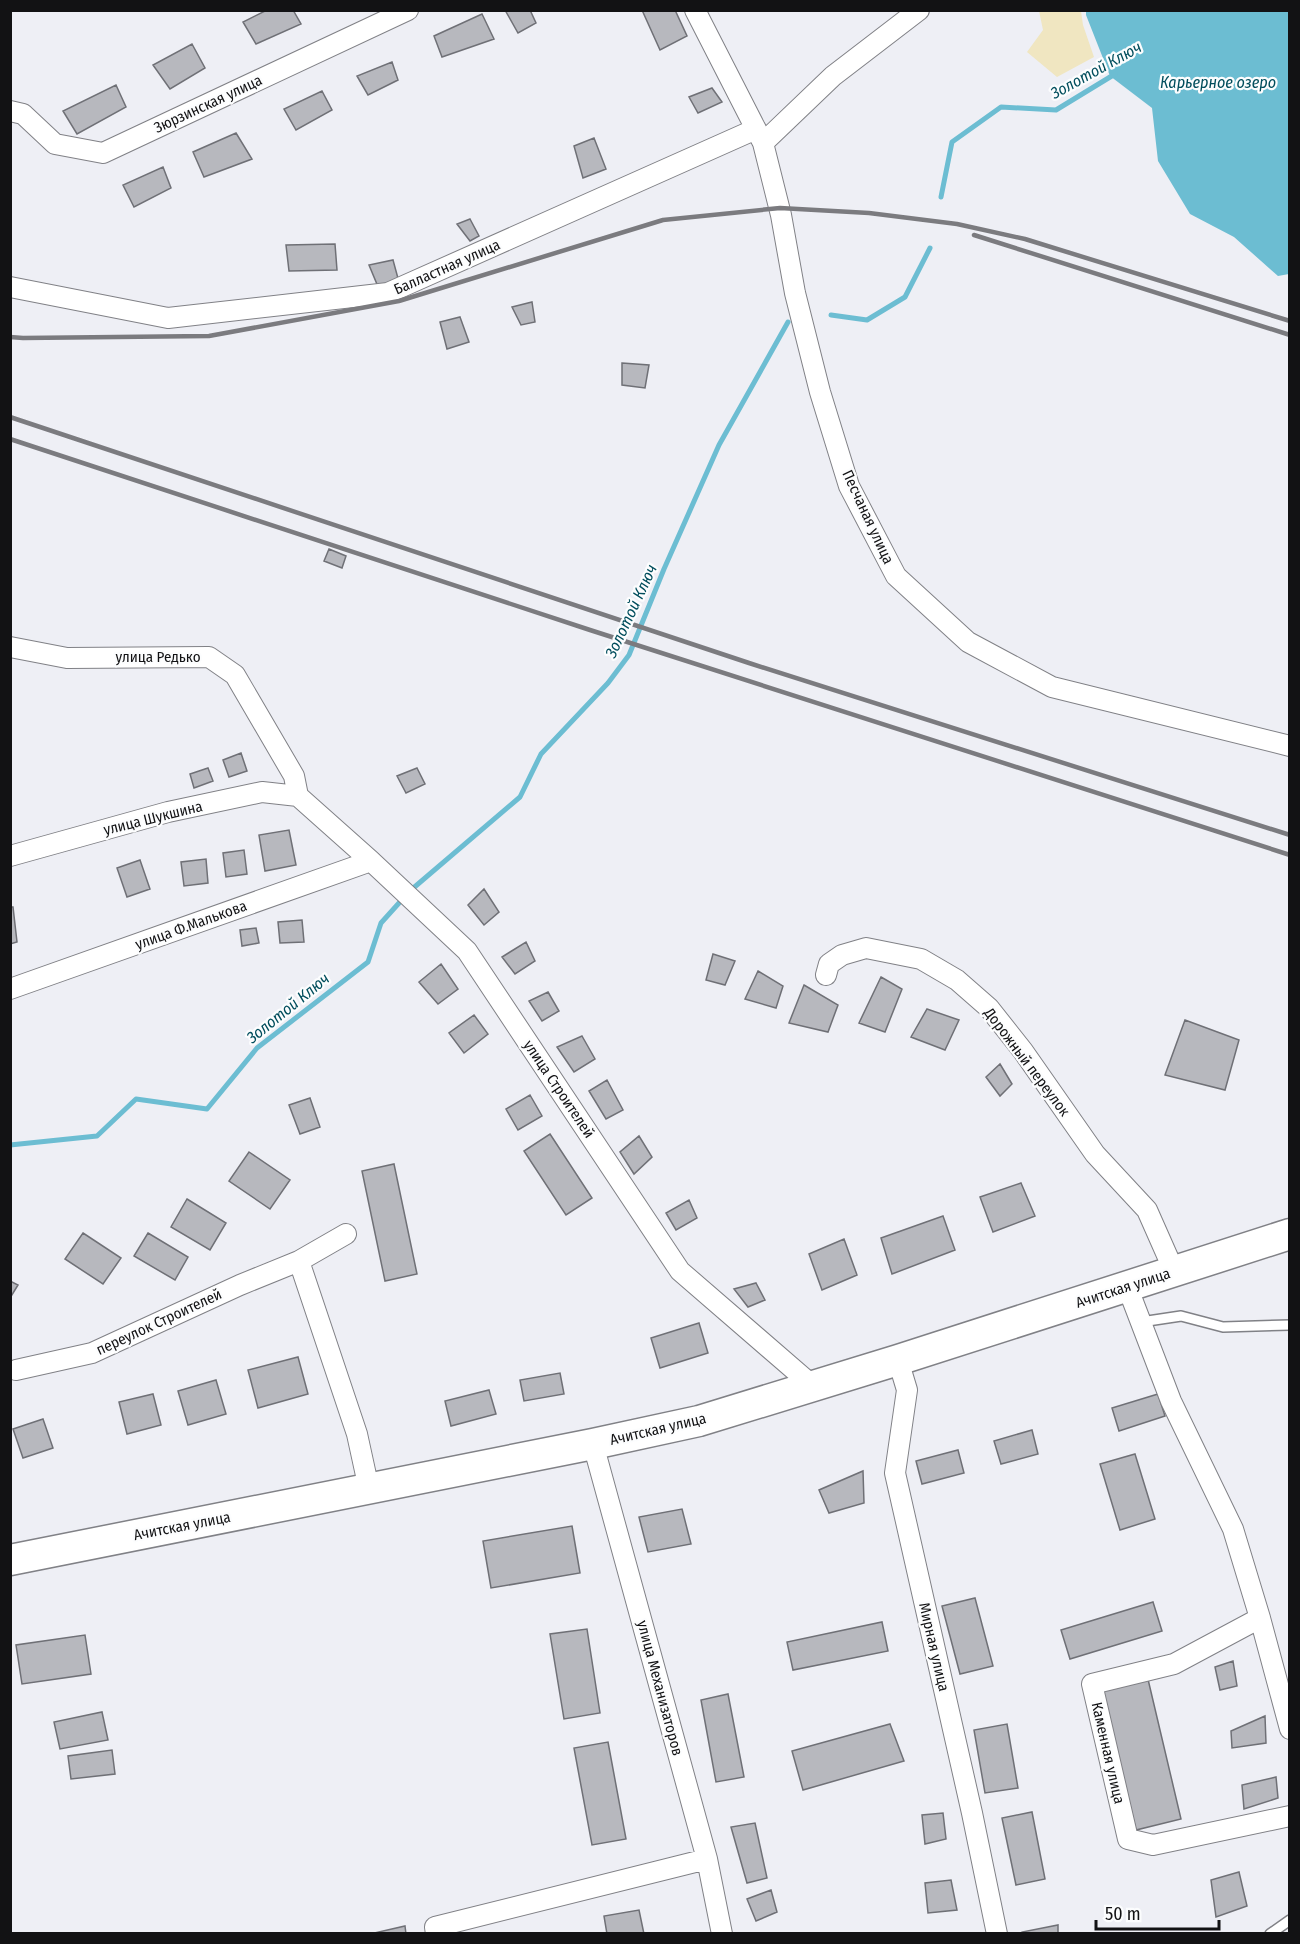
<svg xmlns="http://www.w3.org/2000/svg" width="1300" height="1944" viewBox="0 0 1300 1944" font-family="'Fira Sans Condensed',sans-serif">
<rect width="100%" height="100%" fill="#eeeff5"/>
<path fill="#f0e6c1" d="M1039,11H1081L1083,25L1094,57L1057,77L1027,52L1043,30Z"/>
<path fill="#6cbdd2" d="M1086,11H1289V274L1278,276L1234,237L1190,214L1158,161L1152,108L1110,76L1086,15Z"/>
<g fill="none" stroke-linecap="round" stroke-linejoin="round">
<path stroke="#6cbdd2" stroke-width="5" d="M941,197L952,142L1001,107L1056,110L1115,74
M831,315L867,320L905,297L930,248
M411,890L520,797L541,754L608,683L629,655L664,569L719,445L788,322
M10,1145L97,1136L136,1099L207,1109L257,1048L368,962L381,923L399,903"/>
</g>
<path fill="#b7b8be" stroke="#6f7076" stroke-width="1.5" d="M267,10H293L301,24L256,44L243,22Z
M505,10H530L536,23L518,33Z
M642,10H675L687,36L660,50Z
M482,14L494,39L442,57L434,36Z
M192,44L205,68L170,89L153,65Z
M392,62L398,80L368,95L357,76Z
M116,85L126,107L77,134L63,111Z
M712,88L722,102L698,113L689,97Z
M322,91L332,110L296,130L284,109Z
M236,133L252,159L204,177L193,152Z
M594,138L606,169L583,178L574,146Z
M163,167L171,188L134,207L123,185Z
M470,219L479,236L470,241L457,224Z
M335,244L337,270L289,271L286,245Z
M393,260L399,282L379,289L369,265Z
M532,302L535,322L521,325L512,307Z
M460,317L469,342L447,349L440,322Z
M622,363L649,365L645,388L622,385Z
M329,549L346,556L342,568L324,561Z
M241,753L247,771L229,777L223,760Z
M208,768L213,781L194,788L190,774Z
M417,768L425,784L406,793L397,776Z
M289,830L296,865L265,871L259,835Z
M244,850L247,874L226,877L223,853Z
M206,859L208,883L184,886L181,862Z
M140,860L150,889L127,897L117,868Z
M484,889L499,912L484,925L468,905Z
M10,907H13L17,942L10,944Z
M302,920L304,942L280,943L278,922Z
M256,928L259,943L242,946L240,930Z
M526,942L535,961L515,974L502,957Z
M713,954L735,961L725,985L706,980Z
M441,964L458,989L438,1004L419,982Z
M758,971L783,986L776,1008L745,999Z
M881,977L902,989L885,1032L859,1023Z
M804,985L838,1005L828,1032L789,1023Z
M548,992L559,1011L542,1021L529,1001Z
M927,1009L959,1020L945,1050L911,1037Z
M474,1015L488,1034L464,1053L449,1033Z
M1185,1020L1239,1040L1225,1090L1165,1075Z
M582,1036L595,1059L574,1072L557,1047Z
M1000,1064L1012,1084L1000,1096L986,1077Z
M607,1080L623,1110L606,1119L589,1091Z
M530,1095L542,1116L518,1130L506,1109Z
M310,1098L320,1127L300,1134L289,1105Z
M550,1134L592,1198L566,1215L524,1151Z
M639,1136L652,1157L634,1174L620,1152Z
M249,1152L290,1180L270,1209L229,1181Z
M394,1164L417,1274L385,1281L362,1171Z
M1021,1183L1035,1216L993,1232L980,1197Z
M187,1199L226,1223L210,1250L171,1227Z
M689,1200L697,1218L676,1230L666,1213Z
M943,1216L955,1250L892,1274L881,1238Z
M83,1233L121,1258L103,1284L65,1259Z
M148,1233L188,1257L175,1280L134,1256Z
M844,1239L857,1275L822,1290L809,1254Z
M10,1281L18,1285L10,1298Z
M756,1283L765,1300L748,1307L734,1289Z
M699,1323L708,1353L660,1368L651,1338Z
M298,1357L308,1394L258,1408L248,1370Z
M560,1373L564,1394L524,1401L520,1380Z
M216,1380L226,1414L188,1425L178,1391Z
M489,1390L496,1414L451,1426L445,1401Z
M153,1394L161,1425L127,1434L119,1402Z
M1158,1394L1165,1416L1119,1431L1112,1408Z
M43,1419L53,1448L23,1458L13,1429Z
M1032,1430L1038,1454L1001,1464L994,1441Z
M958,1450L964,1473L922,1484L916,1461Z
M1135,1454L1155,1519L1120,1530L1100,1464Z
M863,1471L864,1503L829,1513L819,1490Z
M682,1509L691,1544L648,1552L639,1517Z
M572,1526L580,1573L491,1588L483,1541Z
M975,1598L993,1666L960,1674L942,1606Z
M1153,1602L1162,1631L1070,1659L1061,1630Z
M882,1622L888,1651L793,1670L787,1642Z
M587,1629L600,1713L564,1719L550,1634Z
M85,1635L91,1674L22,1684L16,1645Z
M1233,1661L1237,1686L1220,1690L1215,1667Z
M1147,1675L1181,1819L1136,1830L1101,1686Z
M728,1694L744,1777L716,1782L701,1700Z
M102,1712L108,1740L60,1749L54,1722Z
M1265,1716L1266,1743L1232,1748L1231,1731Z
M890,1724L904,1761L803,1790L792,1751Z
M1007,1724L1018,1788L985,1793L974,1730Z
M608,1742L626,1839L592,1845L574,1748Z
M112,1750L115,1774L71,1779L68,1756Z
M1276,1777L1278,1798L1244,1809L1242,1785Z
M1032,1812L1045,1879L1016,1885L1002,1818Z
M943,1813L946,1839L925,1844L922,1815Z
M755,1823L767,1878L747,1883L731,1827Z
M1239,1872L1247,1906L1216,1917L1211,1880Z
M951,1880L957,1910L928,1913L925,1883Z
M771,1890L777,1912L756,1921L747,1899Z
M639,1910L644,1934H607L604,1916Z
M1058,1925V1934H1022V1932Z
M405,1926L406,1934H374V1933Z"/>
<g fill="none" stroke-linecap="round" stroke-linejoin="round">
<defs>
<path id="lane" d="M1141,1322L1181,1316L1223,1327L1290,1325
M1270,1934L1290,1920"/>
<path id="street" d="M695,10L763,143L781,215L795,293L820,392L849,486L896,576L968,642L1052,687L1290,746
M10,111L23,114L55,144L103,153L408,10
M763,143L833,76L919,10
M10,287L168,318L388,293L756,129
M10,647L67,658L209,657L235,675L294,776L298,796
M298,796L371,861L467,951L680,1271L813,1386
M10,856L168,812L262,792L298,796
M826,975L829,964L842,955L866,948L921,959L957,980L989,1008L1023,1051L1095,1154L1147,1210L1174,1271
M10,989L371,861
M299,1261L357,1434L369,1489
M1127,1286L1171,1401L1233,1529L1260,1618L1290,1729
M898,1360L907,1390L895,1473L972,1813L997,1934
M16,1370L92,1353L240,1285L299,1261L346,1234
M593,1444L707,1859L722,1934
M1260,1618L1174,1664L1092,1684L1128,1839L1153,1845L1290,1816
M436,1934L435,1927L707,1859"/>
<path id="primary" d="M10,1560L593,1444L699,1421L898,1360L1290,1234"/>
</defs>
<use href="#lane" stroke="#808186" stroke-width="12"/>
<use href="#street" stroke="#808186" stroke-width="22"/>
<use href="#primary" stroke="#808186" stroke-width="33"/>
<use href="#lane" stroke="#fff" stroke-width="9"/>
<use href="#street" stroke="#fff" stroke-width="20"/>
<use href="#primary" stroke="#fff" stroke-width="30"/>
<path stroke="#7b7b7f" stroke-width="4.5" d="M974,235L1290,335
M10,337L23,338L209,336L399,301L663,220L780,208L869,213L957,224L1025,239L1290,321
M10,417L749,663L1290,835
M10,439L590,630L1290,855"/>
</g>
<g text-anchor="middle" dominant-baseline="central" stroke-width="4.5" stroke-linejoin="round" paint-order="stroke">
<g font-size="15" fill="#121214" stroke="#fcfdfe">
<text transform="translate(208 104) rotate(-25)">Зюрзинская улица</text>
<text transform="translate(447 267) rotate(-24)">Балластная улица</text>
<text transform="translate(868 517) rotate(65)">Песчаная улица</text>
<text x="158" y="657">улица Редько</text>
<text transform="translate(153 818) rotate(-14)">улица Шукшина</text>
<text transform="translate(191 925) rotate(-20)">улица Ф.Малькова</text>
<text transform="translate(1027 1062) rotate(53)">Дорожный переулок</text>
<text transform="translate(559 1089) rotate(56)">улица Строителей</text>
<text transform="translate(1123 1288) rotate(-18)">Ачитская улица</text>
<text transform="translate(159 1322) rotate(-25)">переулок Строителей</text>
<text transform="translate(658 1429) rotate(-13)">Ачитская улица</text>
<text transform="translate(182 1526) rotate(-11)">Ачитская улица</text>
<text transform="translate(934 1647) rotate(77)">Мирная улица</text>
<text transform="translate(660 1688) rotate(75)">улица Механизаторов</text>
<text transform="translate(1108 1753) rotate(77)">Каменная улица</text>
</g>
<g font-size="16" font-style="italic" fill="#004d5c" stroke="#fcfdfe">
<text transform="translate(1096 70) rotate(-29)">Золотой Ключ</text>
<text x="1218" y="82">Карьерное озеро</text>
<text transform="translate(631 611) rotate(-65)">Золотой Ключ</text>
<text transform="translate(288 1008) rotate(-39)">Золотой Ключ</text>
</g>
</g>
<rect width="1300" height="1944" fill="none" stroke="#121214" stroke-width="24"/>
<path d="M1096 1920v9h123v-9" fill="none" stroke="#121214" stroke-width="3"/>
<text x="1105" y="1920" font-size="18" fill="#121214" stroke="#fcfdfe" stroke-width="4.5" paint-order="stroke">50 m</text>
</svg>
